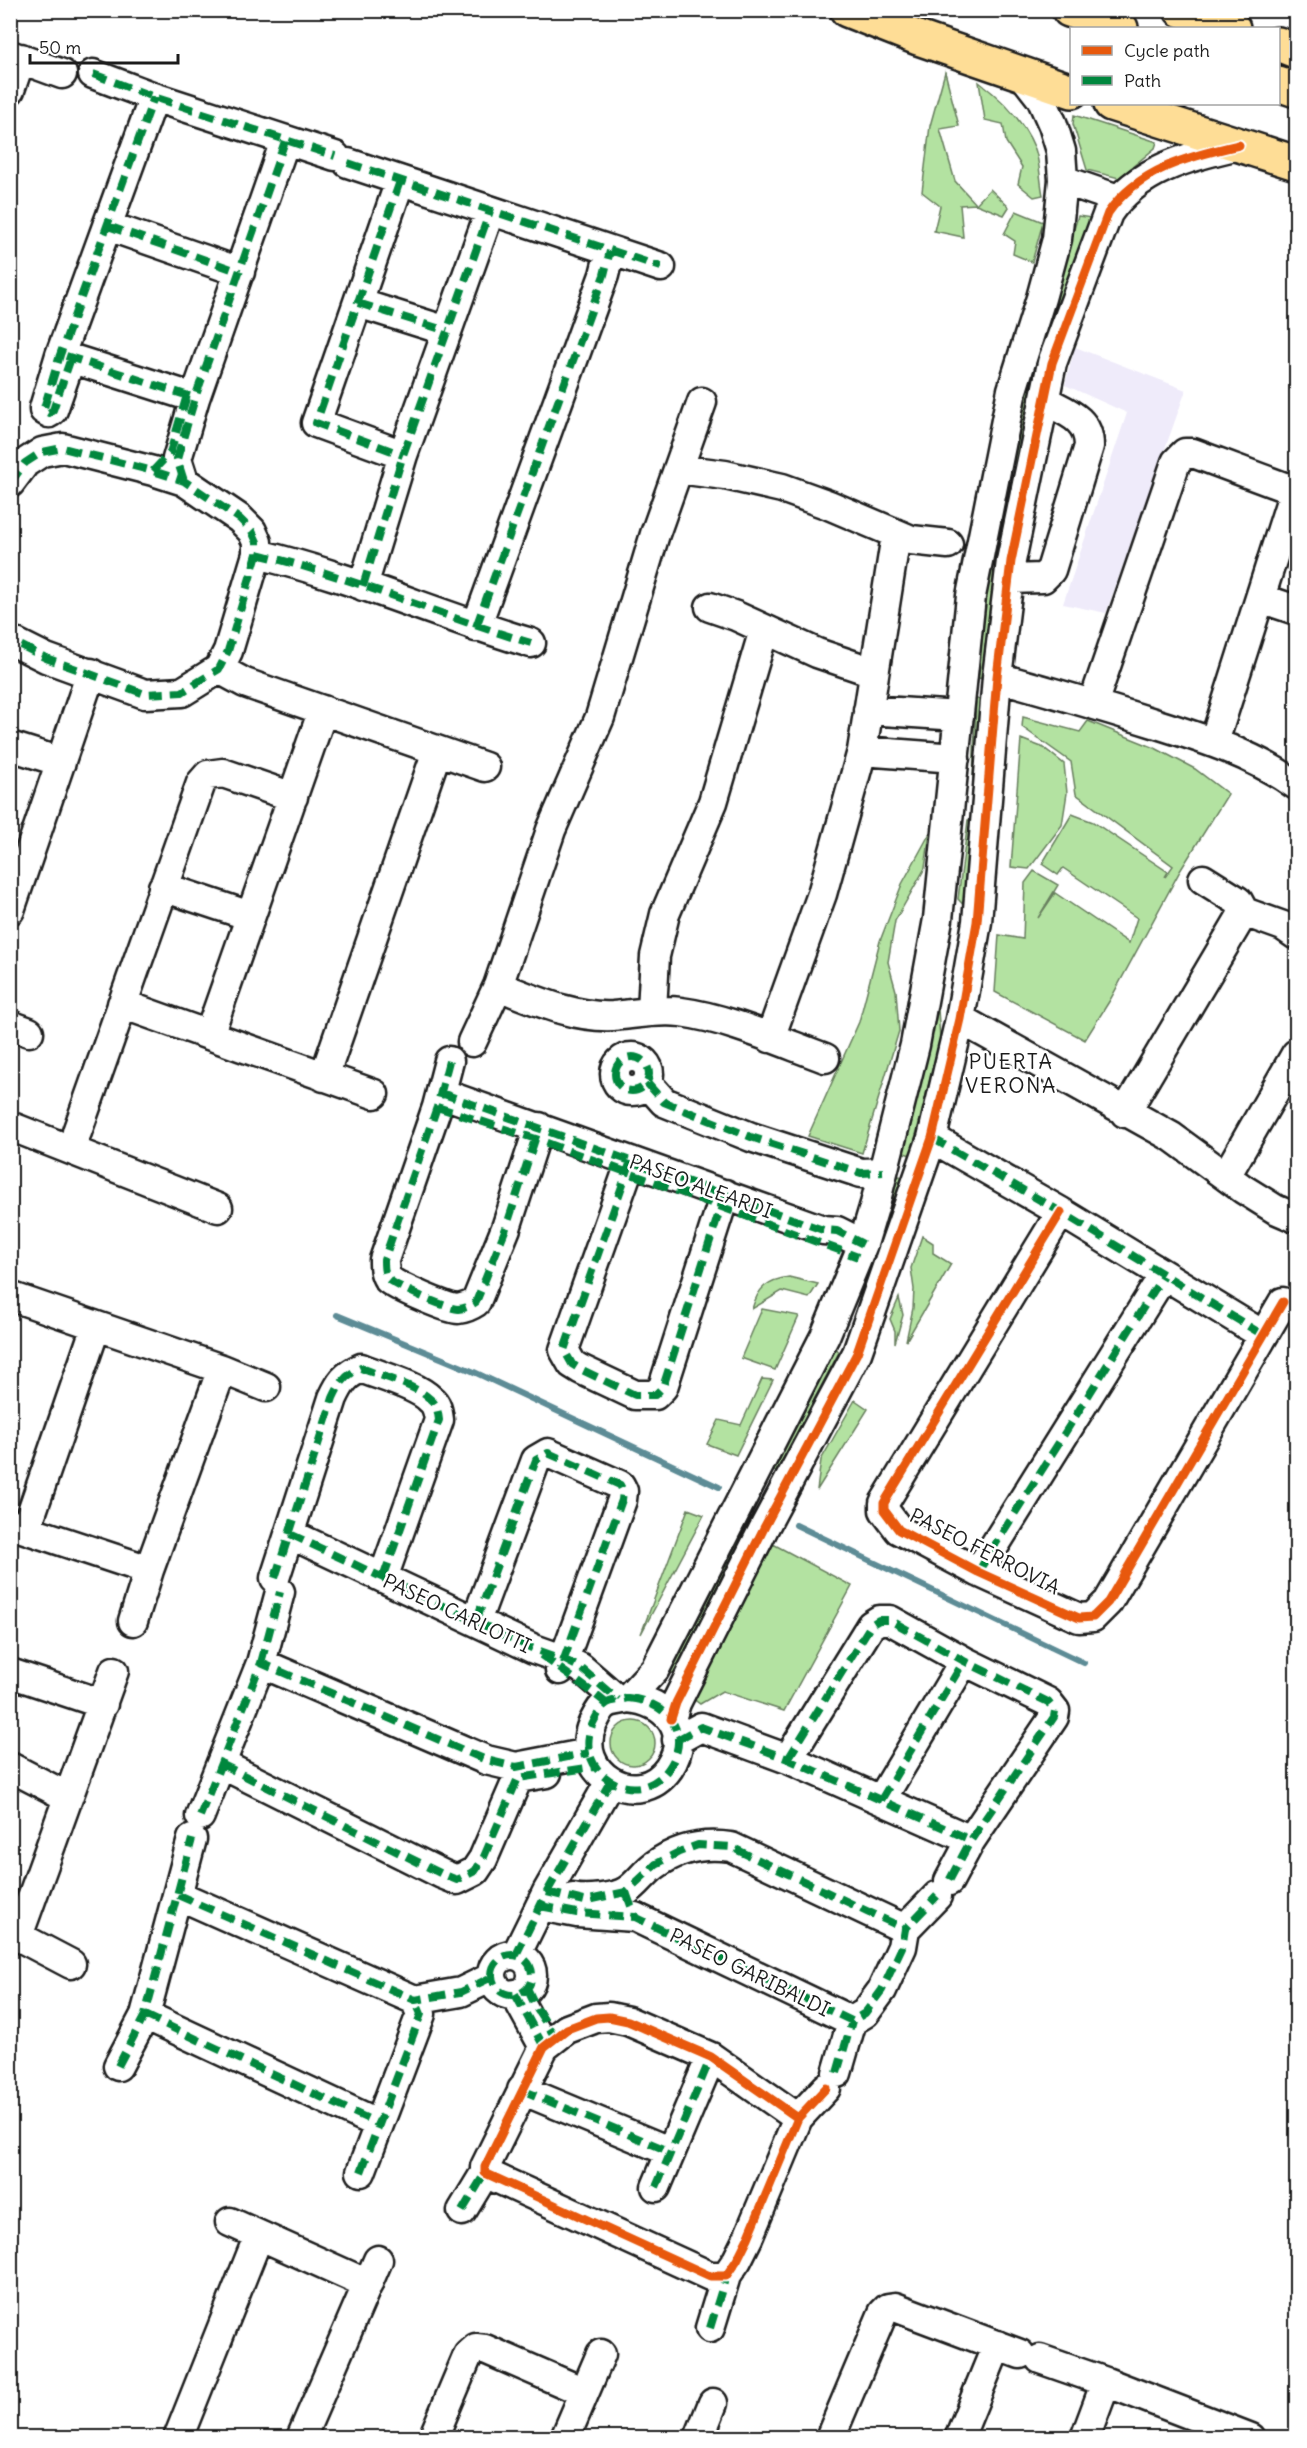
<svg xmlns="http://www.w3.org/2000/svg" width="1307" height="2448" viewBox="0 0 1307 2448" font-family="Delius,sans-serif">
<rect width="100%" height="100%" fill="#fff"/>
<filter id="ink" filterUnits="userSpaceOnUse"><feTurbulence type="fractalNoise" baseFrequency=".0167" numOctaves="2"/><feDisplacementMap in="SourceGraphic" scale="12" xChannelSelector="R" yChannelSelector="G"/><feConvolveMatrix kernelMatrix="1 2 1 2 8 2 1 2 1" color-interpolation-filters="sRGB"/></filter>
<g filter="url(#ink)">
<path fill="#efebfa" d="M1075,347L1186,390L1106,613L1063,604L1127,413L1065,385Z"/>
<path fill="#b3e2a1" stroke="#687f5e" stroke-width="1.5" d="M945,72L959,126L940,129L955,181L976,204L990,189L1009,207L1004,215L976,204L960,205L963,237L934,231L940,206L922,192L930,126Z
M979,82C1003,100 1024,121 1035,149C1040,163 1040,181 1043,195L1034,197L1018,184L1022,167L1006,142L1003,124L985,120Z
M1074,115L1157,142L1155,148L1119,178L1087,170L1073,124Z
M1016,211L1043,222L1032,262L1013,254L1015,241L1004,234Z
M1078,216L1092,218L1016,469L1011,436Z
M985,570L998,572L987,679L977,678Z
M976,699L988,700L980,805L972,806Z
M1023,717L1080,732L1088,721L1155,748L1195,769L1228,794L1180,871L1110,1000L1085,1040L995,992L999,935L1023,939L1025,883L1034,871L1058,885L1038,918L1055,893L1129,943L1137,918L1063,868L1058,875L1042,864L1072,814L1093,822L1168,872L1165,877L1173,866L1076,794L1071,762L1022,727Z
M1021,739L1044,748L1064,764L1067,793L1062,825L1029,869L1011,867Z
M968,820L978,821L968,910L958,899Z
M930,833L925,868L895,921L888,962L896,991L899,1031L862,1153L808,1136L859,1022L880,941L902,884Z
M938,1009L940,1039L911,1155L901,1152Z
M894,1175L904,1177L878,1256V1219Z
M922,1236L933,1243V1253L951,1264L906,1341L913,1308L914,1289L911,1268Z
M789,1277L818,1284L809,1298L782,1291L752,1309C758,1288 767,1280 789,1277Z
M899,1298L903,1315L895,1343V1331L890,1319Z
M762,1309L799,1316L775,1370L741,1358Z
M832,1342L839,1352L776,1472L768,1468Z
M762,1379L773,1380L736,1455L707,1444L719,1420L741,1425Z
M855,1400L868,1409L817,1490L821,1460Z
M688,1509L704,1515L641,1634Z
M735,1532L745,1538L675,1674L665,1669Z
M773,1544L852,1586L784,1711L722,1691L700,1704L692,1698Z
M611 1743a22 22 0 1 1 44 0a22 22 0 1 1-44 0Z"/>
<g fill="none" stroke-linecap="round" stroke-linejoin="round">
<path stroke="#5d8c96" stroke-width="6" d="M337,1315L472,1371L719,1487
M796,1525L1084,1663"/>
<defs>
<path id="minor" d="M10,55L62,74
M93,74L154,97L335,156
M10,90L21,58
M348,163L661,267
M1063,180L1118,199
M400,181L316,423L403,455
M108,226L240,272
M358,303L447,331
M60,355L195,398
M71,358L53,410L49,413L44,410V408L60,355L154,97
M678,469L725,475L782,488L829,505L911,540L948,544
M184,481L177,459L195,398L285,141
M10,483L25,463L42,452L63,448L153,471L184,481L240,519L252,531L257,542V554L228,651L219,669L182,692L145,694L46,658L10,640
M257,554C351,576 439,616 531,643
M1009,579L1043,578L1051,570L1089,446C1089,418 1066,412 1044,400
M363,586L403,455L490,211
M1260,598L1296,610
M710,607L736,616L817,653L873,672
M476,627L604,275L610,251
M219,669L245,683L485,767
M997,677C1051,692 1104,707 1157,724C1205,739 1255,755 1296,785
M1093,704L1176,462L1185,453H1193L1295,491
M868,710L959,716
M1214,742L1296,485
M10,746L61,762
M862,751L955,758
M1203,879L1238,901L1244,912L1283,926L1296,935
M163,887L250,916
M10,910L91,673
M498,986C535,1000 573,1018 613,1016C636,1014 657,1009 681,1012C727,1018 781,1042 825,1058
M122,1004L374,1094
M652,1010L655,956L665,914L713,802L764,630
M960,1019L1172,1137L1243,1189L1275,1209L1296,1218
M10,1025L29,1032
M209,1035L323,710
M770,1038L822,894L862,751L896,535
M472,1042L498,986L551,830L600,717L655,534L702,402
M615 1074a17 17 0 1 1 34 0a17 17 0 1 1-34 0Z
M449,1061L437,1107L384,1260C384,1267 384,1273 388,1279C395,1286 448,1309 458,1309C466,1308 470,1306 476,1302L506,1228L539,1127
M324,1077L437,751
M647,1083L664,1102L751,1137L861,1173L883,1172
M441,1093L823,1230L837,1231L863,1244
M1125,1113L1244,912
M10,1126L218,1208
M77,1132L201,783L208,775L223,773L293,797
M932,1138L1061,1212L1263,1335
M631,1161L564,1350L572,1364L580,1369L635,1395H655L663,1387L725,1194
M1226,1176L1296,1054
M1061,1212L884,1503V1510L899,1530L978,1572L1079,1618L1093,1617L1108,1602L1283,1302
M10,1296L222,1369L266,1387
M10,1524L149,1570
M26,1529L96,1326
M290,1534L534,1649L565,1660L581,1668L618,1700
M978,1572L1163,1276
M275,1578L333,1398C340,1383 345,1375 361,1368C380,1376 416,1385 430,1399C437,1404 438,1412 439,1420L383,1578
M133,1621L149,1570L222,1369
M476,1621L536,1460L548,1453L620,1485L623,1491L622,1500L560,1670
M261,1663L280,1592
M10,1673L103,1704
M628,1698L655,1669L825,1336L863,1244L875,1204L915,1045L938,919L971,596L1012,390L1041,298L1057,239L1063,180L1061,151L1053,125L1041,98L1023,75
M628,1698C666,1701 693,1732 669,1768C638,1813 570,1773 593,1723C596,1717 601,1707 606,1704C611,1700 622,1700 628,1698Z
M671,1719L676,1703L765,1526L857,1353L932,1138L960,1019L977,922L997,677L1011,561L1052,363L1108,213C1138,169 1190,156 1239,145
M677,1740L701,1727L788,1759L971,1840
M788,1759L871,1625L879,1620H890L964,1661L1048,1702L1055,1711L1054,1717L971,1840L949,1881
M221,1764L442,1874L457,1880L475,1871L483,1859L518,1778L547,1773
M10,1767L68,1797
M881,1800L964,1661
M200,1816L261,1663L486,1760L516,1767L589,1753
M178,1895L415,2000L461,1992L492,1977
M573,1898C585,1901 618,1898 628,1890C638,1883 645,1872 655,1865C678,1848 704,1843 731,1847L905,1929
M540,1906L577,1913L635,1917L852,2021L865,2013L882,1990L902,1947L905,1929L937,1896
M10,1932L71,1964
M18,1936L114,1671
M516,1955L547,1892L610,1782
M492 1975a20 20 0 1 1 40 0a20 20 0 1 1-40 0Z
M515,1994L544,2047
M145,2015L379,2124
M118,2066L145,2015L192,1839
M837,2073L852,2021
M522,2090L671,2152
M798,2118L711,2057L628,2021L609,2017L596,2018L567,2029L544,2047L485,2167V2173L710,2276H726L737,2260L748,2238L798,2118L826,2088
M361,2172L421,2014L415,2000
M656,2187L711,2057
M462,2211L485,2173
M230,2222L368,2284
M710,2328L726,2276
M1040,2359L1106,2382L1085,2438
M1106,2382L1251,2438
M178,2438L259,2235
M301,2438L378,2260
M433,2438L468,2355L476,2348L485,2349L584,2392
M565,2438L601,2354
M699,2438L713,2403
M830,2438L883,2313L888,2308L895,2307L1020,2354
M959,2438L997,2345"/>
<path id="highway" d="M847,10L918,38L1072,91
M1069,10L1121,28
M1181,10L1233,28
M1278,44L1296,51
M1278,84L1296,90
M1111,104L1296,163"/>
</defs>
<use href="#minor" stroke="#1c1c1c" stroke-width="33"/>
<use href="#highway" stroke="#1c1c1c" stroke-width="38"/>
<use href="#minor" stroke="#fff" stroke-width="28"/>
<use href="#highway" stroke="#fedd96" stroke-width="33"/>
<path stroke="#00873e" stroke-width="8" stroke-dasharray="15 8" stroke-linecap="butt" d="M93,74L154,97L335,156
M348,163L661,267
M400,181L316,423L403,455
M108,226L240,272
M358,303L447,331
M66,356L195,398
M71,358L53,410L49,413L44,410V408L60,355L154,97
M153,471L170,453L187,395
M184,481L177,459L195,398L285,141
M10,483L25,463L42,452L63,448L153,471L184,481L240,519L252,531L257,542V554L228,651L219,669L182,692L145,694L46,658L10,640
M257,554C351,576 439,616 531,643
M363,586L403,455L490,211
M476,627L604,275L610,251
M615 1074a17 17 0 1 1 34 0a17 17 0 1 1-34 0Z
M449,1061L437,1107L384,1260C384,1267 384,1273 388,1279C395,1286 448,1309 458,1309C466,1308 470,1306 476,1302L506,1228L539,1127
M647,1083L664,1102L751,1137L861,1173L883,1172
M441,1093L823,1230L837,1231L863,1244
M437,1107L536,1139L858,1257
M932,1138L1061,1212L1263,1335
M631,1161L564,1350L572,1364L580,1369L635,1395H655L663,1387L725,1194
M290,1534L534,1649L565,1660L581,1668L618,1700
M978,1572L1163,1276
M275,1578L333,1398C340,1383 345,1375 361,1368C380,1376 416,1385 430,1399C437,1404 438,1412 439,1420L383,1578
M476,1621L536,1460L548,1453L620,1485L623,1491L622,1500L560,1670
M541,1655C563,1671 585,1686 606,1703
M261,1663L280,1592
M628,1698C666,1701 693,1732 669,1768C638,1813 570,1773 593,1723C596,1717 601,1707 606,1704C611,1700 622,1700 628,1698Z
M677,1740L701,1727L788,1759L971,1840
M788,1759L871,1625L879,1620H890L964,1661L1048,1702L1055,1711L1054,1717L971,1840L949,1881
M221,1764L442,1874L457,1880L475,1871L483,1859L518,1778L594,1767
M881,1800L964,1661
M200,1816L261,1663L486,1760L516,1767L589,1753
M547,1892L584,1901L626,1892L656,1864L679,1852L698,1845L731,1847L905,1929
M626,1892L635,1917
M178,1895L415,2000L461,1992L492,1977
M540,1906L577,1913L635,1917L852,2021L865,2013L882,1990L902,1947L905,1929L937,1896
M516,1955L547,1892L610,1782
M492 1975a20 20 0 1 1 40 0a20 20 0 1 1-40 0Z
M527,1988L537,2009L555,2037
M515,1994L544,2047
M145,2015L379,2124
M118,2066L145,2015L192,1839
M837,2073L852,2021
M522,2090L671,2152
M361,2172L421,2014L415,2000
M656,2187L711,2057
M462,2211L485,2173
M710,2328L726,2276"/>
<defs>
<path id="cycleway" d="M1061,1212L884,1503V1510L899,1530L978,1572L1079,1618L1093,1617L1108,1602L1283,1302
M671,1719L676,1703L765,1526L857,1353L932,1138L960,1019L977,922L997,677L1011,561L1052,363L1108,213C1138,169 1190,156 1239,145
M798,2118L711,2057L628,2021L609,2017L596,2018L567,2029L544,2047L485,2167V2173L710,2276H726L737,2260L748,2238L798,2118L826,2088"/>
</defs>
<use href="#cycleway" stroke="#fff" stroke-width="13"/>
<use href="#cycleway" stroke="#e8590c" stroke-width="9"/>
</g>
</g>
<g text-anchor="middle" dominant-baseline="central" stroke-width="5" stroke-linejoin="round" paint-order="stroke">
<g font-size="20" fill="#1c1c1c" stroke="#fff">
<text transform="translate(701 1186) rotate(20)">PASEO ALEARDI</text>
<text transform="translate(985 1551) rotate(27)">PASEO FERROVIA</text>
<text transform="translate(457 1613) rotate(25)">PASEO CARLOTTI</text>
<text transform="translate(750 1972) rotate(26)">PASEO GARIBALDI</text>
</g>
<g font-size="21" letter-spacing="1.5" fill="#1c1c1c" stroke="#fff">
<text x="1011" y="1061">PUERTA<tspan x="1011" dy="24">VERONA</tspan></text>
</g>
</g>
<rect width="1307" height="2448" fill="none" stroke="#fff" stroke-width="36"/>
<rect x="18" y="18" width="1271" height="2412" fill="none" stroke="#1c1c1c" stroke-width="2" filter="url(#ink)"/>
<rect x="1070" y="27" width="210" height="78" fill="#ffffff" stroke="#a4a4a4" stroke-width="1.5"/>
<rect x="1082" y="46" width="30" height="9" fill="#e8590c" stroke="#a4a4a4" stroke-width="1.5"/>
<text x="1124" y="57" font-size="18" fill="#1c1c1c">Cycle path</text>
<rect x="1082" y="76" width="30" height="9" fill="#00873e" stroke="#a4a4a4" stroke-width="1.5"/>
<text x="1124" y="87" font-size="18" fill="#1c1c1c">Path</text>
<path d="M30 54v9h148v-9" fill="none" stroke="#1c1c1c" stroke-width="3"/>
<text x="39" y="54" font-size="18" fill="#1c1c1c" stroke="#ffffff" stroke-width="4.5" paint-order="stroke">50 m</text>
</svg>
